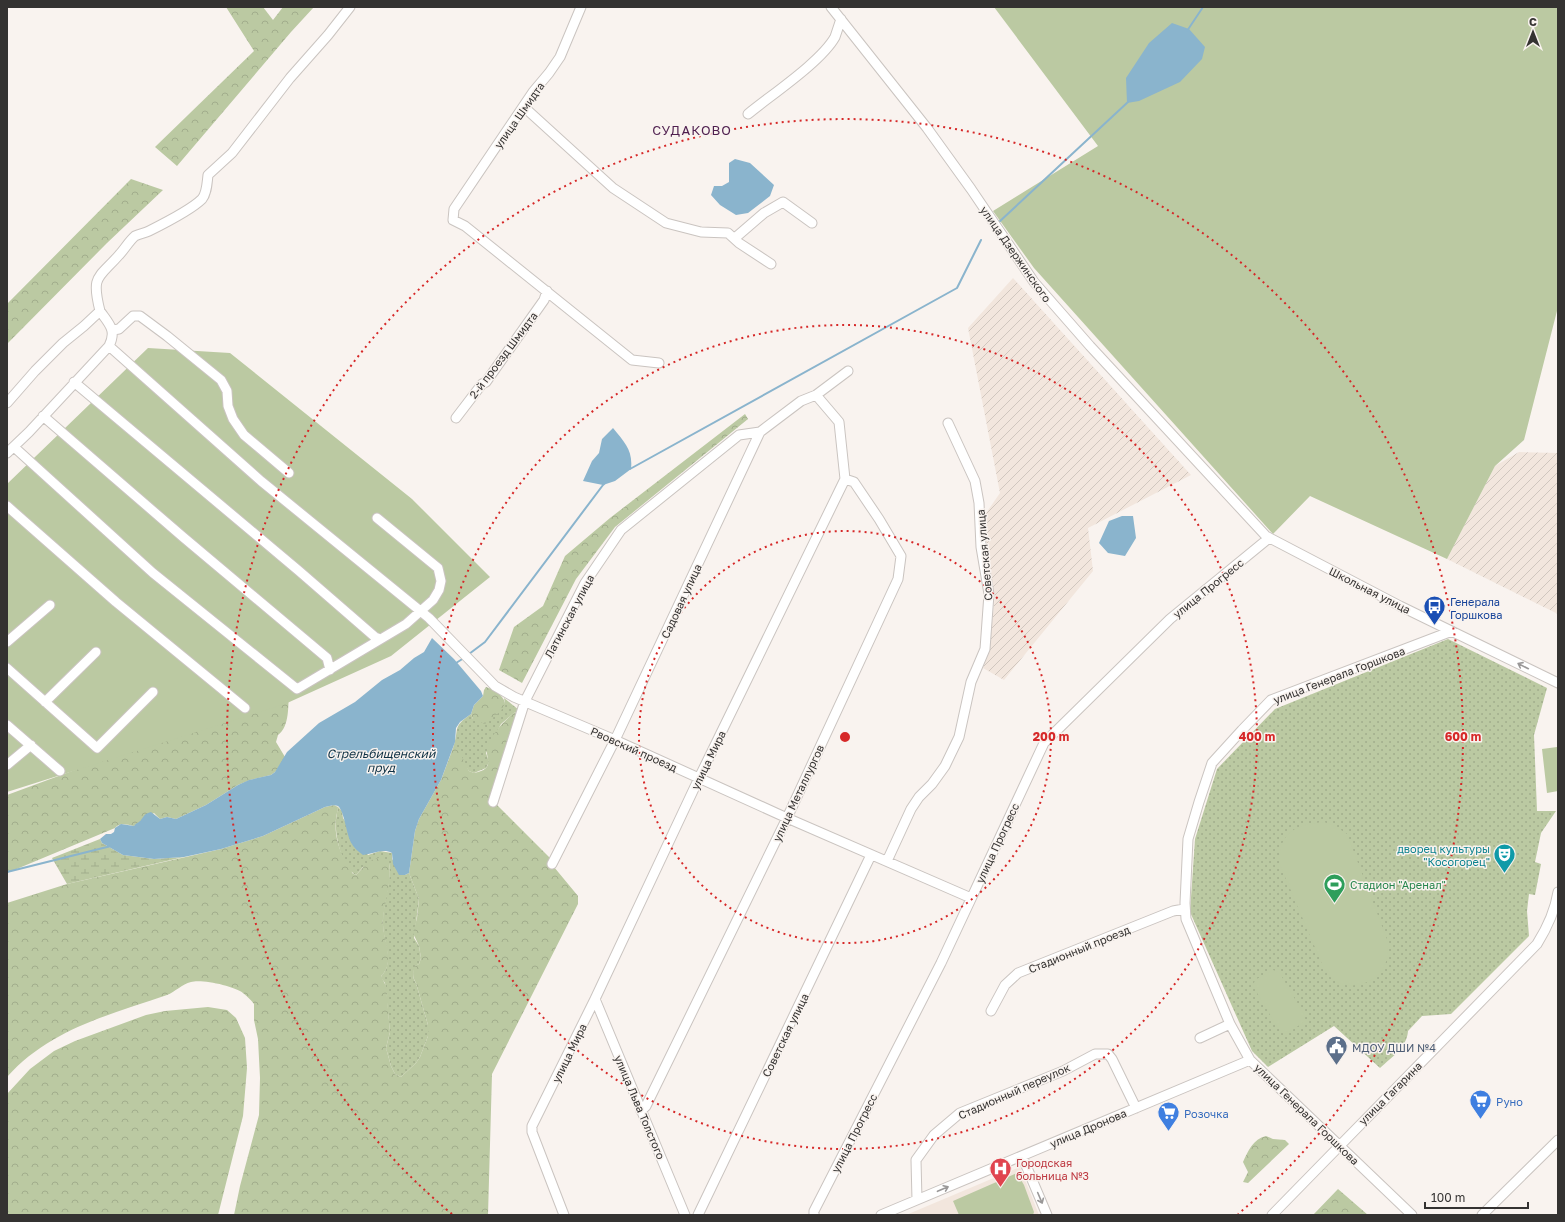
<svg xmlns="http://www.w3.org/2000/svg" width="1565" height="1222" viewBox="0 0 1565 1222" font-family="'Golos Text',sans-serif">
<defs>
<pattern id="industrial-furrows" width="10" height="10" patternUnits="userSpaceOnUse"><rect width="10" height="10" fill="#f2e6dd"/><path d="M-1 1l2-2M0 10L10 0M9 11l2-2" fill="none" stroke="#d0c6be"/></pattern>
<pattern id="grass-dots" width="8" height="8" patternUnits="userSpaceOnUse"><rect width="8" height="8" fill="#bbc9a2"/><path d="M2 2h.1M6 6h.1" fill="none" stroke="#a1ad8c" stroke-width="1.8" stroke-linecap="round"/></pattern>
<pattern id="forest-crowns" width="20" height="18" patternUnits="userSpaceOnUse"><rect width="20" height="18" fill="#bbc9a2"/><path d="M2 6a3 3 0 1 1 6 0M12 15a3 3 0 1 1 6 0" fill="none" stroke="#a1ad8c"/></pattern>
<pattern id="wetland-marsh" width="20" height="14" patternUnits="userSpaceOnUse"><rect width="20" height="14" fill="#bbc9a2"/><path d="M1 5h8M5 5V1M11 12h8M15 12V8" fill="none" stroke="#a1ad8c"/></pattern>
</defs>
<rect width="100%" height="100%" fill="#f9f3ef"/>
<path fill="#f2e6dd" d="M1020,1167L1039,1215H906Z"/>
<path fill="url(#industrial-furrows)" d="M1013,278L1191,475L1088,528L1093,571L1004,680L983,668L989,653L995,595L987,559L984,516L1000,493L968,328Z
M1519,452L1558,453V614L1447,559L1495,466Z"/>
<path fill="url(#grass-dots)" d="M1448,639L1547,688L1534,735L1537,811H1556L1541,833L1535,862L1541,864L1535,895L1529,894L1527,911L1529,936L1451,1014L1422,1016L1408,1031C1407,1047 1392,1057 1380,1068L1334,1026L1268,1067L1252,1051L1190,912L1195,839L1217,769L1275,709Z
M504,698L519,710L517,714L515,712L501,724L486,753L489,762L486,768L474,773L469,771L453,748C460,728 451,728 471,714L473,719L505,703Z
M338,807L342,811L343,818L368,855L380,851L392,853V859L405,875L409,873L419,899L414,938L419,946L421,958L419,964L415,966C413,973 412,977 416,983L428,1025V1036L420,1057L416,1063L401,1077L395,1074L391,1066L386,1048L390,1032L385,983L382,979L381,976C395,963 383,941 383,925C382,904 392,884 389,863L363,867L356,875C343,868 337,843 336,829C335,821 337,814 338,807Z"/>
<path fill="url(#forest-crowns)" d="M226,7H263L273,20L283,7H314L291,32L177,166L155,147L254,51Z
M131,179L163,190L107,243L7,344V304Z
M745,414L748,419L615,527L576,579L522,683L499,670L514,627L543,606L565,556L610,518Z
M486,687C494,689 503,695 505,703L501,711L485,724L473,719L471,714L474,705L483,696L484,690Z
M289,691C288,704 290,727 278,735L276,742L285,757L279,769L271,775L250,780L238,785L206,805L176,819L167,817L160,819L154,813L134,826C127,825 120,822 115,828L7,873V795Z
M515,712L517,714L491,799L551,859L554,867L578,896V904L492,1074L488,1215H234L240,1186L259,1115L260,1078L258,1039L254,1020V1004C251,1000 247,996 243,993C234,986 202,979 191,982C182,984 175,992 167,995C109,1015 50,1029 7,1077V903L67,884L221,849L263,836L325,807L334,805L338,807C338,811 336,815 336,819C334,834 339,850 346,863L351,865L352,873L356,875L369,861L381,857L389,863C392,882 385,900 383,919C381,937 397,961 381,976L386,986L390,1032L386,1048L391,1066L395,1074L401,1077L416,1063L420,1057L428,1036V1025L416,983C412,977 413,973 414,966L419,964L421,958L419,946L413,933L417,918L419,899L409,873L415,831L419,819L441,780L453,748L458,749L469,771L474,773C478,772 483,771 486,768C491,762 486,756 487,750C489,736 505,720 515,712Z
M208,1007L227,1010L236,1018L245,1038L247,1068L243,1116L218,1215H7V1094L30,1069L54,1051L75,1041L146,1015L165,1011Z
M1266,1136L1273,1139L1285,1140L1289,1144L1248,1183L1243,1182L1248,1172L1243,1162C1248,1151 1253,1139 1266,1136Z
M1338,1189L1368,1215H1313Z"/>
<path fill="url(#wetland-marsh)" d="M100,839L102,843L123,855L154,859L184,857L67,884L52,858Z"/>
<path fill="#bbc9a2" d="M994,7H1558V307L1524,440L1495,466L1447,559L1310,496L1273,534L1034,268L993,211L1098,146Z
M148,348L230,353L412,499L490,577L391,656L285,704L7,792V484Z
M1557,747L1558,791L1547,793L1542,749Z
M1324,822L1335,826L1347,834L1388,942C1388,951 1388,959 1384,967C1376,983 1351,991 1335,981C1329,977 1325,970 1322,964L1280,865C1278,832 1295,825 1324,822Z
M1273,970L1279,972L1305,1016L1304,1022L1286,1034L1282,1033L1278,1028L1253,986L1255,980Z
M1017,1173L1024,1185L1034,1212L1033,1215H959L953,1201Z"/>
<path fill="#8ab4cd" d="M1172,23L1189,29L1205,47L1202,59L1180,82L1139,101L1127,103L1126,78L1149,43Z
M735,159L750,163L774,185L770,196L748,213L736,215L720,205L711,195L714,186H722L729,182V163Z
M613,428C625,443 633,450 631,469L615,481L603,485L583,481L592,461L599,453L602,439Z
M1122,516H1133L1136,538L1125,556L1108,553L1099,543L1109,521Z
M432,638L454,659L481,691L483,696L474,705L471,714L460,722L456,728L455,742L441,780L419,819L415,831L409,873L405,875H399L393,864L392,853C383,848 373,854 363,855C359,852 354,848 352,844C346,835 345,812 338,806C334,804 329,806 325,807L263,836L221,849L184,857L154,859L123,855L102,843L100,839L106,834H111L114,832L115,828L121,824L134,826C136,823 140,822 141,820C145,815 144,814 151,812L160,819L167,817L176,819L206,805L238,785L249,780L271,775L275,772L287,752L319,723L355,702L382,680L400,670L414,658L424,652Z"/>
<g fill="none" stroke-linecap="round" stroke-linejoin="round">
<path stroke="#8ab4cd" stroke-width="2" d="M1187,31L1203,7
M999,222L1128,102
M630,469L957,288L981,240
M469,654L485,642L603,485L605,483
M456,663L464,658
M7,872L111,846"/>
<defs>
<path id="minor" d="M581,7L560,57L549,73L533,92L454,209L453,220L465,226L632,360L659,363
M831,7L927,128L971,189L1034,282L1090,346L1266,536L1400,606L1558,683
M524,107L613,188L666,223L701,232L728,233L739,243L771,264
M748,114C771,95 821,62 835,37C837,31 839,25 841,19
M735,238L764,213L783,202L812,223
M113,330L119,329L133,316H140L167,336L221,380L227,391L228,406L233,419L244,435L289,473
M109,346L261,481L429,618L495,686L514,697L615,740L787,818L971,898
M74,382L299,571L375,637L380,639
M7,403L35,371L63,343L84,326L100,311C91,275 98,279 119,255C124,250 129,241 135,236C139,234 145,233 149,231C163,224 192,209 202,199C207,193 207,183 208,175L232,153L290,78L328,35L350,7
M43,416L183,537L327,658L330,670
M456,418L482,384L486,382L544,300L547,291
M14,447L153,573L297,689L406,624L433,600L439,590L441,581L438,568L377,518
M7,453L29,432L109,346C117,330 109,324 100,311
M7,506L116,602L245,708
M7,642L50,605
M7,668L97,748L153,692
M45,702L96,652
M7,725L60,771
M7,765L31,745
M493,802L525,701L585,583L621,530L739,435L760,432
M887,861L911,809L919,797L932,784L945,766L959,737L971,682L985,649L989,594L981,547L979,503L975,481L948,423
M552,864L615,740L760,432L801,401L816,395L848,371
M595,999L685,1215
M991,1011L1005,985L1018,973L1173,911L1184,909
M1200,1038L1230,1024
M641,1111L646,1106L787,818L898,579L901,556L879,519L854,482L845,479
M1022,1156L1047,1215
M917,1200L916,1160L934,1135L960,1113L1063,1071L1095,1054H1108L1112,1059L1136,1108
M564,1215L532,1132V1126L595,999L699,778L845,479L839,422L816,395
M698,1215L871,855
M814,1215V1211L941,963L1044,743L1170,619L1269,538
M881,1215L1250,1060
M1272,1215L1537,944C1547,928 1555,911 1558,892
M1412,1215L1250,1060L1230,1024L1186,919L1185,903L1188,839L1199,802L1212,763L1242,730L1271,700L1452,631
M1482,1215L1558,1140"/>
</defs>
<use href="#minor" stroke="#cac4c0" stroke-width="11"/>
<use href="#minor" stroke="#fff" stroke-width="9"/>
</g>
<defs><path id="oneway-shaft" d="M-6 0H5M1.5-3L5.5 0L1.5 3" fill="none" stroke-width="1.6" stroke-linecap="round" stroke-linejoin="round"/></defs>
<g stroke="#9a9898">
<use href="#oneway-shaft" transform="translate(1523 666) rotate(-153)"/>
<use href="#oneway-shaft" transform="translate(943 1189) rotate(-23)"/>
<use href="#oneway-shaft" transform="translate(1040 1198) rotate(67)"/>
</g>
<g fill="none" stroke="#d62828" stroke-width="2" stroke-dasharray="2 4">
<circle cx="845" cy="737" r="206"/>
<circle cx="845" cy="737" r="412"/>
<path d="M452 1214A618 618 0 1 1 1238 1214"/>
</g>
<defs>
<symbol id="bus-pin" viewBox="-11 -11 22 30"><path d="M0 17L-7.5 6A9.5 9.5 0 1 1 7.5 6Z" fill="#1a4fb4" stroke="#f9f3ef"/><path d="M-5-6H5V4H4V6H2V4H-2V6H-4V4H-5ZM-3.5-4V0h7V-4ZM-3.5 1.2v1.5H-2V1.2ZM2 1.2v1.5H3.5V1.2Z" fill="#fff"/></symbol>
<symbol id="theatre-pin" viewBox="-11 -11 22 30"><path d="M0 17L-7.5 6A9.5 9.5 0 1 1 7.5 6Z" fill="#0f9aa8" stroke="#f9f3ef"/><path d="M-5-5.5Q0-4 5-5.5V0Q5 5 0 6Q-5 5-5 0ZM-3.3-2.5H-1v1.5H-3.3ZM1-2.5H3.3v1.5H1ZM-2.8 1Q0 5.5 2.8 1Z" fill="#fff"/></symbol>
<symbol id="stadium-pin" viewBox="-11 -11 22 30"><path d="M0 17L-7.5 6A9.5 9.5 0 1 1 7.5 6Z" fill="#2e9e5b" stroke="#f9f3ef"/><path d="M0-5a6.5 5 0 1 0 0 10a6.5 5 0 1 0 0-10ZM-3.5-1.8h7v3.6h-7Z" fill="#fff"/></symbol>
<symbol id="civic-pin" viewBox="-11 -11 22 30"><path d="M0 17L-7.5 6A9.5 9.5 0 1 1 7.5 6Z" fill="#5c6f8a" stroke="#f9f3ef"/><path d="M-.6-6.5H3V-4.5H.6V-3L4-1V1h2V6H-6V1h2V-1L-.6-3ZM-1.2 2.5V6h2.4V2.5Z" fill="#fff"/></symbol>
<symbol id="supermarket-pin" viewBox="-11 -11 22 30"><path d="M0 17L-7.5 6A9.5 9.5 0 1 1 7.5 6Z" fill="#3f7fe0" stroke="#f9f3ef"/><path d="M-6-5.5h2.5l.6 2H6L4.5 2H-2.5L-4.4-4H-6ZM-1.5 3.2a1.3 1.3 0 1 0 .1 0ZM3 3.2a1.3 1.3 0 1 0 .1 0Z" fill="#fff"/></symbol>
<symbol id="hospital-pin" viewBox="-11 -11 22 30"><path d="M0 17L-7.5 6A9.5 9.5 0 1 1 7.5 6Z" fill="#e0444e" stroke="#f9f3ef"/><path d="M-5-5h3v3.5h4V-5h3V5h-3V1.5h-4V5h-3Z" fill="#fff"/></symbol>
</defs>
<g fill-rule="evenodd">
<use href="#bus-pin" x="1422" y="594" width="25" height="34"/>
<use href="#theatre-pin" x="1492" y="842" width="25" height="34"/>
<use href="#stadium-pin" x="1322" y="872" width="25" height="34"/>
<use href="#civic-pin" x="1324" y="1034" width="25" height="34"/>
<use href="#supermarket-pin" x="1468" y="1088" width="25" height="34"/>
<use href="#supermarket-pin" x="1156" y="1100" width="25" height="34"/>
<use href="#hospital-pin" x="988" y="1156" width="25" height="34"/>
</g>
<g text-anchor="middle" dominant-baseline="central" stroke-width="3" stroke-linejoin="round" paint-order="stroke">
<g font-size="11" fill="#343231" stroke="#f9f3ef">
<text transform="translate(519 115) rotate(-55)">улица Шмидта</text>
<text transform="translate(1016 254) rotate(55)">улица Дзержинского</text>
<text transform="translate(503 355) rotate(-53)">2-й проезд Шмидта</text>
<text transform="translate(984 555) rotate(-95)">Советская улица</text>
<text transform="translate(1208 588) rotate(-39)">улица Прогресс</text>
<text transform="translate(1370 590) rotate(27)">Школьная улица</text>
<text transform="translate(681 601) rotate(-65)">Садовая улица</text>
<text transform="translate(569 616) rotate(-62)">Латинская улица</text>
<text transform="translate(1339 675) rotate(-21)">улица Генерала Горшкова</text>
<text transform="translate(634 749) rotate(24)">Рвовский проезд</text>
<text transform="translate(708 760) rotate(-64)">улица Мира</text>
<text transform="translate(798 793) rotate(-65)">улица Металлургов</text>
<text transform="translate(997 843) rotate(-65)">улица Прогресс</text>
<text transform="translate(1079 949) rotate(-22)">Стадионный проезд</text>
<text transform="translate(785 1035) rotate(-64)">Советская улица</text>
<text transform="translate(569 1053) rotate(-64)">улица Мира</text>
<text transform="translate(1014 1091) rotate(-24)">Стадионный переулок</text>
<text transform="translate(1390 1093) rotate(-45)">улица Гагарина</text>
<text transform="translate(640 1107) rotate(67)">улица Льва Толстого</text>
<text transform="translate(1307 1114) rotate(44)">улица Генерала Горшкова</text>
<text transform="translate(1088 1128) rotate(-23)">улица Дронова</text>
<text transform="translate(854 1133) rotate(-63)">улица Прогресс</text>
</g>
<g font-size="11" fill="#164399" stroke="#f9f3ef" text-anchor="start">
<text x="1450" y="601">Генерала<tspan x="1450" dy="13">Горшкова</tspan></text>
</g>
<g font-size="11" fill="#0d838f" stroke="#f9f3ef" text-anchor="end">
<text x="1490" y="848">дворец культуры<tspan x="1490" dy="13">"Косогорец"</tspan></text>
</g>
<g font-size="11" fill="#27864d" stroke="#f9f3ef" text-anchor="start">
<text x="1350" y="884">Стадион "Аренал"</text>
</g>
<g font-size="11" fill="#4e5e75" stroke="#f9f3ef" text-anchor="start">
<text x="1352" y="1047">МДОУ ДШИ №4</text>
</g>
<g font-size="11" fill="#366cbe" stroke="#f9f3ef" text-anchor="start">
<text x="1496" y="1101">Руно</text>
<text x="1184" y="1113">Розочка</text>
</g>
<g font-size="11" fill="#be3a42" stroke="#f9f3ef" text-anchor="start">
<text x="1016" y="1162">Городская<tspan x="1016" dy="13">больница №3</tspan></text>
</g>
<g font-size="12" font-style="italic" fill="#0e3144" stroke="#f9f3ef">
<text x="381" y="753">Стрельбищенский<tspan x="381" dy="14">пруд</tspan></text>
</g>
<g font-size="13" letter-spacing="1" fill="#4f1f4f" stroke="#f9f3ef">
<text x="692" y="130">СУДАКОВО</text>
</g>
</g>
<circle cx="845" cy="737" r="6" fill="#d62828" stroke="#f9f3ef" stroke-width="2"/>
<g font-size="12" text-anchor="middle" font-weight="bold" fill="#d62828" stroke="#f9f3ef" stroke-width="3" stroke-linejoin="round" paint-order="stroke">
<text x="1051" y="741">200 m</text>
<text x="1257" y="741">400 m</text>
<text x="1463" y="741">600 m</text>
</g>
<rect width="1565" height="1222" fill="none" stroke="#343231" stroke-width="16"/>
<g transform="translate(1533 32)" stroke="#f9f3ef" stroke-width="3" paint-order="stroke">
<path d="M0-3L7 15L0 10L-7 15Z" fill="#343231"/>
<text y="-6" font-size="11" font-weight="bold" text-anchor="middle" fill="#343231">С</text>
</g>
<path d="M1425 1202v6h103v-6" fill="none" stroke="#343231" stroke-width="2"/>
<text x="1431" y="1202" font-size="12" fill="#343231" stroke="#f9f3ef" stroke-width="3" paint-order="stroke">100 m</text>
</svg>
